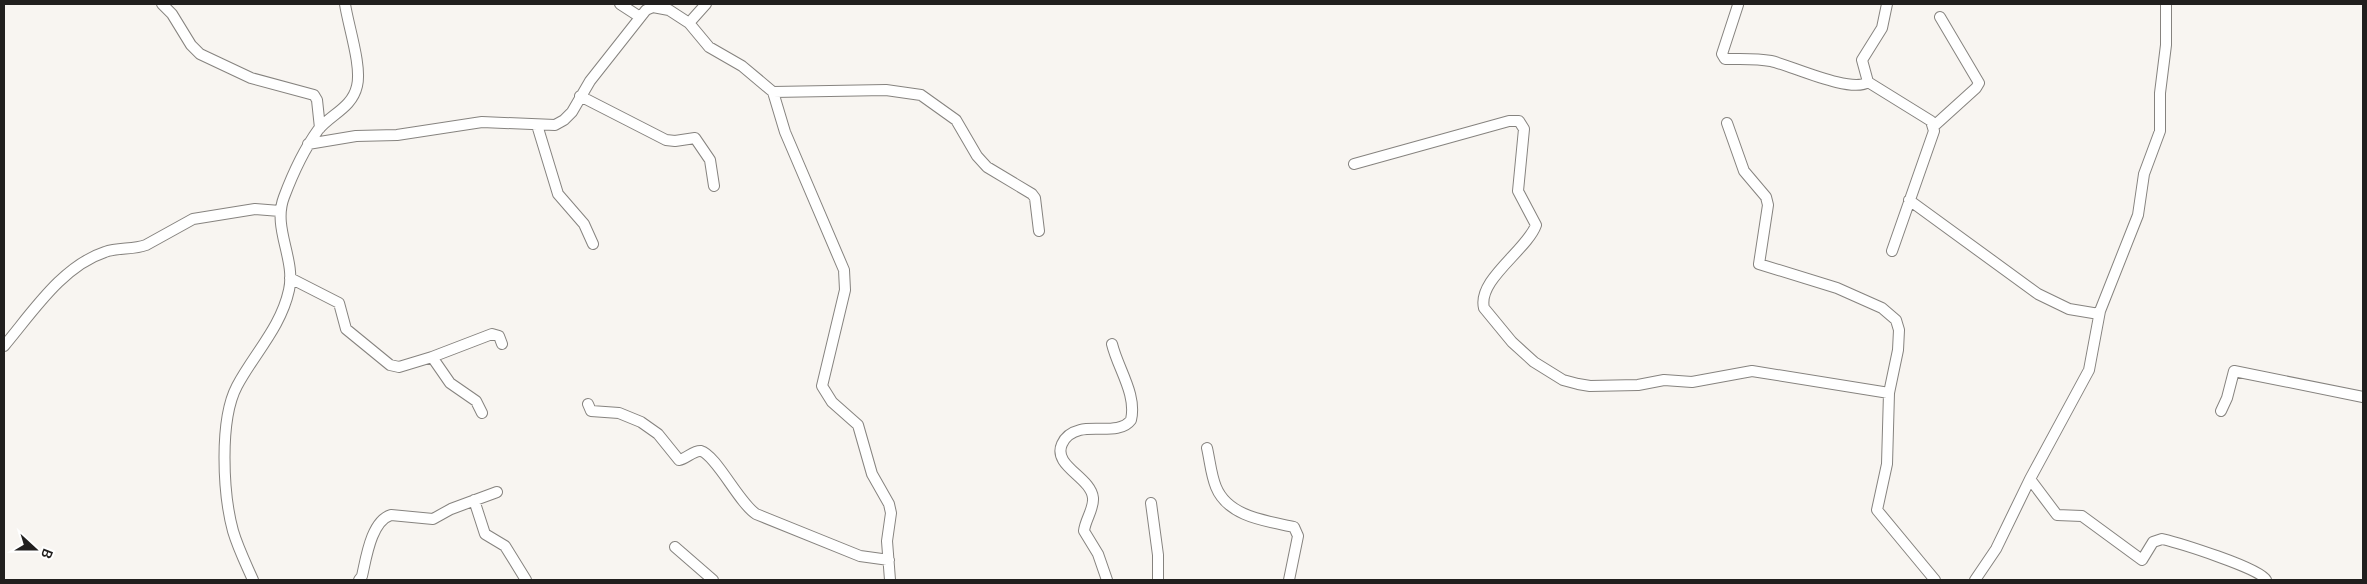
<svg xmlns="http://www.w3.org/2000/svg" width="2367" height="584" viewBox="0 0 2367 584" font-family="Lato,sans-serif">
<rect width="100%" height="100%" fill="#f8f5f1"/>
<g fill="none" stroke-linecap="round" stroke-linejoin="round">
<defs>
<path id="minor" d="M162,4L172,14L191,45L200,54L251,78L314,95L317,100L320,128
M620,4L640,17
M1887,4L1882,28L1862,60L1868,82L1931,121L1934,131L1892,251
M1738,5L1722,54L1725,59C1740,59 1756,58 1771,61C1790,65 1851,94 1868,82
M689,23L706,4
M773,92L886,90L921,95L956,120L977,156L987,167L1032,194L1035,198L1039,231
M580,96L666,140L675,141L695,138L710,160L714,186
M1727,123L1744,171L1766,197L1768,205L1759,264L1837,288L1882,308L1896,320L1899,330L1898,350L1889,393L1887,464L1877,510L1935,580
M537,125L558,194L584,224L593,244
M1934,126L1976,88L1979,83L1940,17
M308,144L356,136L397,135L482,122L555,125L564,120L572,112L590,81L646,10L653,7L669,10L689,23L709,47L742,66L773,92L785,132L844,270L845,290L822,386L832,402L858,425L872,474L889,504L891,513L887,541L890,580
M1354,164L1509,121H1519L1524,129L1518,191L1536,225C1527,250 1477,280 1484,308L1512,342L1534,362L1563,380L1578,384L1590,386L1638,385L1664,380L1692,382L1752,371L1889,393
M1909,200L2038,294L2069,309L2099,314
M290,278L339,303L346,329L390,365L399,367L432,357L450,383L476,401L482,413
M4,346C32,313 62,266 105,252C118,247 133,250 146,245L193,219L255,209L280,211
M432,357L492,334L499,336L502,344
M588,404L591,411L619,413L641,422L658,434L679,460C686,459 694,450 701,451C716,455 739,503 756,514L860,556L889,560
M2221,411L2227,398L2234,371L2363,397
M1207,448C1210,461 1211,475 1216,487C1228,517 1267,521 1294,527L1298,536L1289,580
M2030,479L2057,515L2082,516L2142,560L2153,542L2162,539C2179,543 2260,568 2266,580
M474,500L485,534L505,546L526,580
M1151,503L1158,555V580
M675,547L713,580
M253,580C246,564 238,548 233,531C223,494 219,420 237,386C254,354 281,327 289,290C296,259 272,228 284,197C293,173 303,151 318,130C331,114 352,108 357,86C362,66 348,25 345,4
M359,580L362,576C366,559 371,521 391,515L433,519L451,509L497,492
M1107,580L1098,554L1084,531C1085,520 1094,509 1093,498C1091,477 1052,466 1062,444C1065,437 1072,432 1080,430C1095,426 1121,434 1131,420C1137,394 1118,369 1112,344
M1975,580L1996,549L2030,479L2089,370L2100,311L2138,215L2144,174L2160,131V93L2166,45V4"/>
</defs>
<use href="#minor" stroke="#86837f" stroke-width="12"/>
<use href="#minor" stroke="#fff" stroke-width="10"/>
</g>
<rect width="2367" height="584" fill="none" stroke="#211f1e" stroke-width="10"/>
<g transform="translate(35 549) rotate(111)" stroke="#ffffff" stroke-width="4" paint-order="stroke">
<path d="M0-4L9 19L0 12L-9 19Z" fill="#211f1e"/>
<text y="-8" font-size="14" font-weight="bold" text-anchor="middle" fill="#211f1e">B</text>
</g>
</svg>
